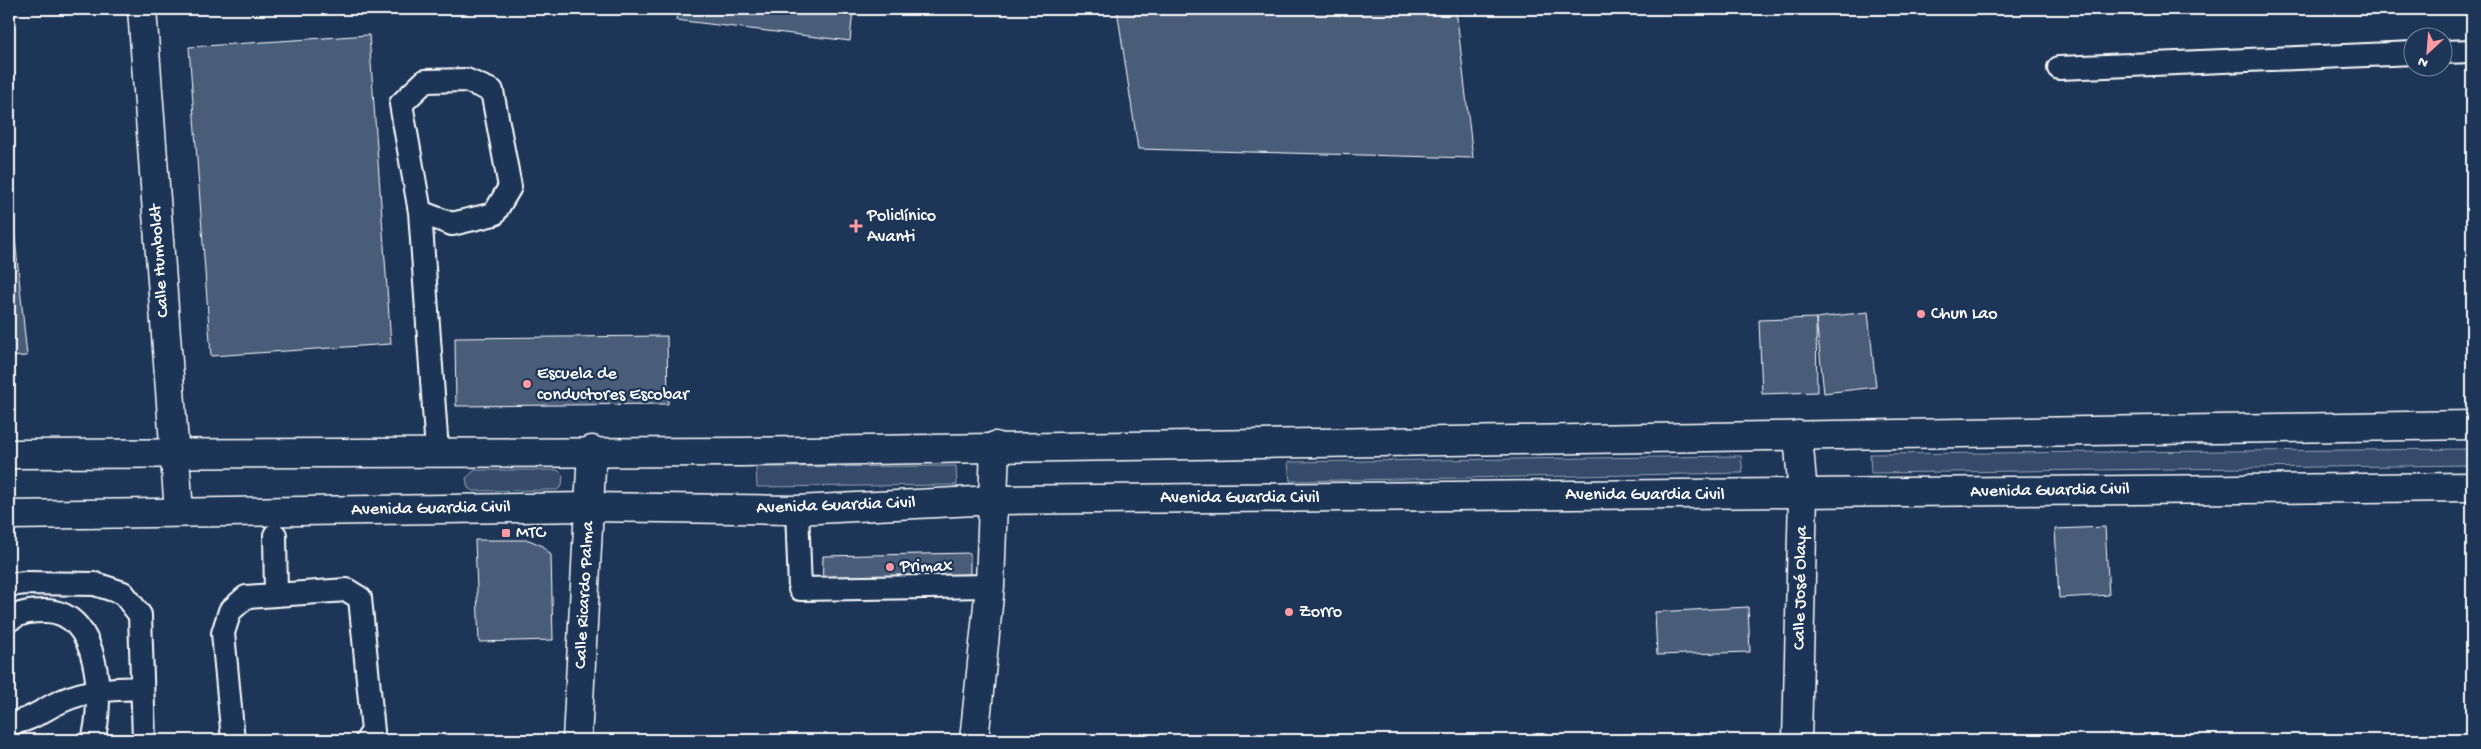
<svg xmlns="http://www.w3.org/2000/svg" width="2481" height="749" viewBox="0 0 2481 749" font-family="'Gochi Hand',sans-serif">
<rect width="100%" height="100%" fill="#1d3557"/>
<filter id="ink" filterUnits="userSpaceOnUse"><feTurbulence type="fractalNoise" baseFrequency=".02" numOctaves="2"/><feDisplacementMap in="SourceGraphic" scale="10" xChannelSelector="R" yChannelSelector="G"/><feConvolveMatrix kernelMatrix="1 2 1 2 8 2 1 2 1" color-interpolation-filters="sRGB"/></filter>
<g filter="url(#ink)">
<path fill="#364b69" stroke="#9aa5b4" d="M2472,449V465L1871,473L1870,454Z
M1741,456L1743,473L1290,481L1288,462Z
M956,466L957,485L757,487L756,467Z
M475,470H558L563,475L562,486L557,490L473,491L468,488L466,478Z"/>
<path fill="#4a5d79" stroke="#fff" d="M678,9H853L850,41L676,20Z
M1117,9H1456L1473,158L1138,149Z
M369,35L391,344L211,356L189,47Z
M9,179L27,356L9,357Z
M1868,312L1876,387L1824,393L1816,318Z
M1816,318L1817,392L1762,394L1759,320Z
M667,336L668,404L456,406L455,338Z
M2105,527L2109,595L2059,598L2055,529Z
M475,540H529L543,546L551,555L553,640L479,642Z
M970,553V596H822L823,556Z
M1748,607L1750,652L1657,655L1655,612Z"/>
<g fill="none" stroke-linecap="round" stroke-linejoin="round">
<defs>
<path id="lane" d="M2444,52L2472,51
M2059,68L2414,53
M466,80L492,91L510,187L494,214L452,224L420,212L401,104L425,81Z
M420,212L437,451
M797,510L800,589L990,586
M275,535L276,595
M9,585L25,583L95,584L123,593L140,615L144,740
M9,620C20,612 32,611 45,611C100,611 104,701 93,740
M9,723C30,722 43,709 62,701C87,689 115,689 142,688
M233,740L223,633L230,611L246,597L347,590L360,598L373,731L367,740"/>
<path id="street" d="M142,9L179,512
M577,740L592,450
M974,740L990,586L995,446
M1797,740L1803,494L1798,435"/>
<path id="primary" d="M9,454L743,452L2472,425
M9,515L589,507L797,510L995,500L2472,487"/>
</defs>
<use href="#lane" stroke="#fff" stroke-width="26"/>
<use href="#street" stroke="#fff" stroke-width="31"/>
<use href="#primary" stroke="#fff" stroke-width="31"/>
<use href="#lane" stroke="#1d3557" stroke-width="22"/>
<use href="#street" stroke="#1d3557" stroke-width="28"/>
<use href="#primary" stroke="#1d3557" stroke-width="28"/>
</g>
</g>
<g fill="#ff9aa2" stroke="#1d3557" stroke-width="2">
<path d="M853.5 218.5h5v5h5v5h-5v5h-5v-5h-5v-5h5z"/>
<circle cx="1921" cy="314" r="5"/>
<circle cx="527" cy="384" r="5"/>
<rect x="501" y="528" width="10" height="10" rx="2.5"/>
<circle cx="890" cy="567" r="5"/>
<circle cx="1289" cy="612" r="5"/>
</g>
<g text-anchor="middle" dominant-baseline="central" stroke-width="4.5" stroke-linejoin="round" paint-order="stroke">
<g font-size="18" fill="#fff" stroke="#1d3557" text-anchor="start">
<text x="867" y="216">Policlínico<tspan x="867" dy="21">Avanti</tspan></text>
<text x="1931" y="314">Chun Lao</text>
<text x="537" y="374">Escuela de<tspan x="537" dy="21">conductores Escobar</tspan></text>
<text x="516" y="533">MTC</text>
<text x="900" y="567">Primax</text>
<text x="1299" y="612">Zorro</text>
</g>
<g font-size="18" fill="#fff" stroke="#1d3557">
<text transform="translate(160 261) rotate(-94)">Calle Humboldt</text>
<text transform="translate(2050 491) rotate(-1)">Avenida Guardia Civil</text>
<text x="1645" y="495">Avenida Guardia Civil</text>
<text x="1240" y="498">Avenida Guardia Civil</text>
<text transform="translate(836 506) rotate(-2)">Avenida Guardia Civil</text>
<text transform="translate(431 509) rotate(-1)">Avenida Guardia Civil</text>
<text transform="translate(1801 588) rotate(-89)">Calle José Olaya</text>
<text transform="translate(585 595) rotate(-87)">Calle Ricardo Palma</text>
</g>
</g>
<rect width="2481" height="749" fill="none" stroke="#1d3557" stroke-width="30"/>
<rect x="15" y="15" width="2451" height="719" fill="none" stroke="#fff" stroke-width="2" filter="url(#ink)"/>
<g transform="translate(2428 52) rotate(206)"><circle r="24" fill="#1d3557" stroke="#77869a"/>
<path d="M0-4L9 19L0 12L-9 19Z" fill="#ff9aa2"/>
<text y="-8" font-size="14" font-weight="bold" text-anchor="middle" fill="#ffffff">N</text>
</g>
</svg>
